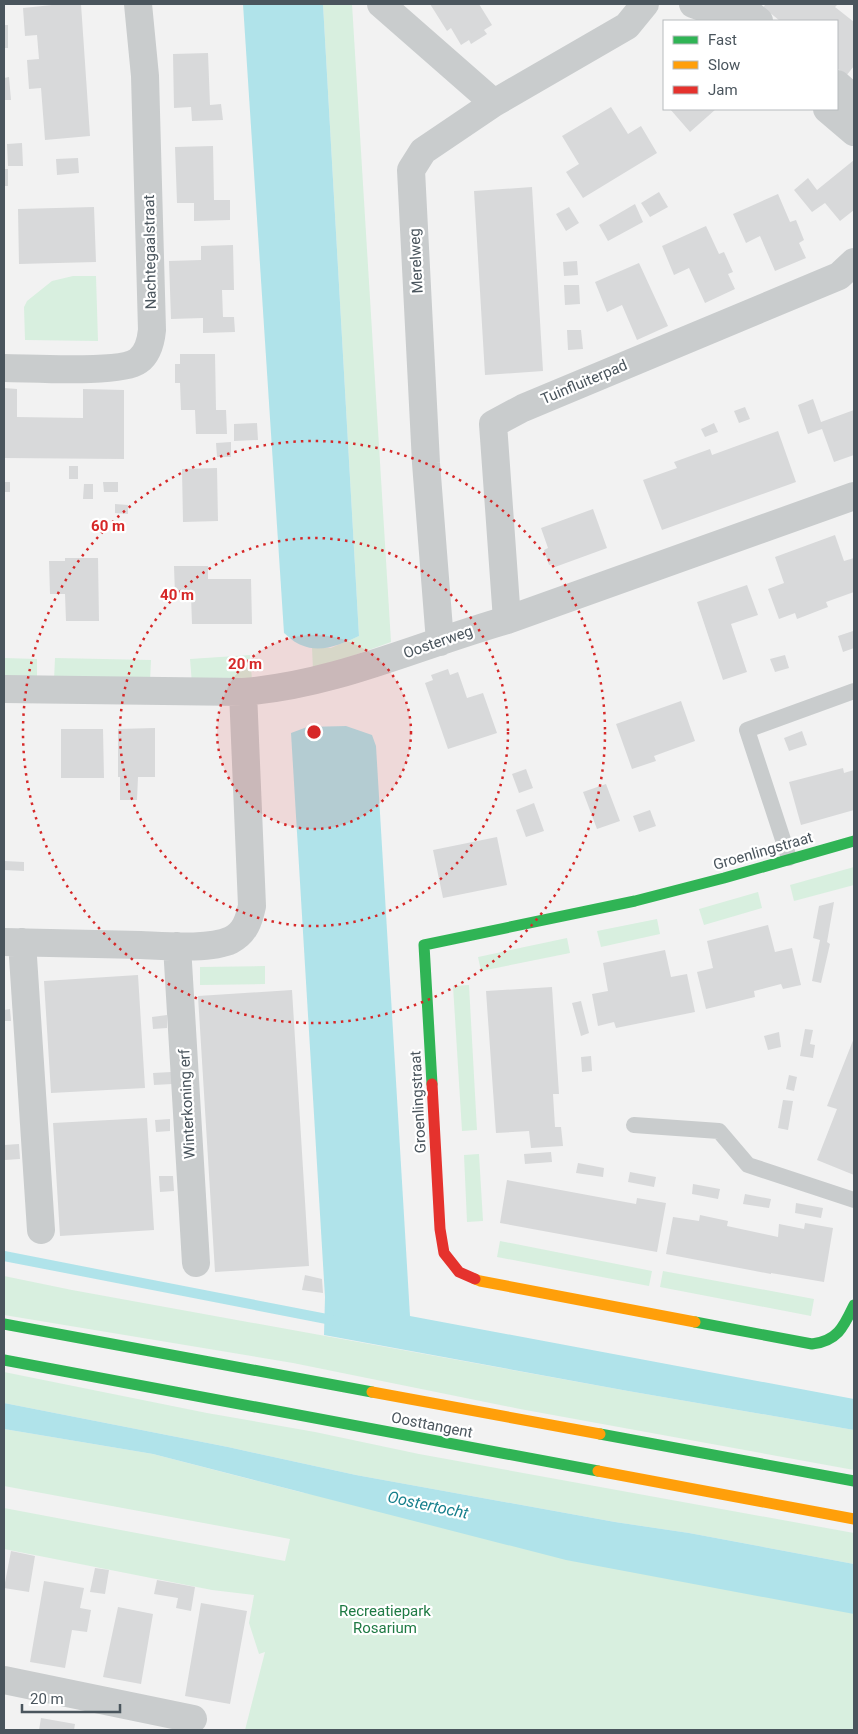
<svg xmlns="http://www.w3.org/2000/svg" width="858" height="1734" viewBox="0 0 858 1734" font-family="Roboto,sans-serif">
<rect width="100%" height="100%" fill="#f2f2f2"/>
<path fill="#d8efdf" d="M323,4H352L391,642L313,670L312,648H331L359,636Z
M73,276H96L98,341L25,340L24,307L27,301L52,281Z
M250,655L252,680L192,684L190,659Z
M4,658L37,659V679L4,678Z
M55,658L151,660L150,681L54,680Z
M854,867V885L794,901L790,885Z
M758,892L762,908L704,925L699,909Z
M657,919L660,934L601,947L597,931Z
M567,938L570,953L481,971L478,957Z
M265,966V984L200,985V967Z
M469,985L477,1130L462,1131L453,986Z
M479,1154L483,1221L467,1222L464,1155Z
M500,1241L652,1271L649,1286L497,1257Z
M663,1271L814,1299L811,1316L660,1287Z
M4,1276L72,1290L628,1391L854,1430V1470L520,1409L293,1363L4,1315Z
M4,1372L207,1413L315,1432L419,1454L854,1533V1564L689,1533L615,1522L356,1475L228,1447L4,1403Z
M4,1429L153,1454L300,1492L854,1597V1730H245L265,1652L259,1654L249,1623L254,1595L212,1590L4,1549V1508L285,1561L290,1539L4,1486Z"/>
<path fill="#b0e3ea" d="M243,4H323L359,636C341,644 321,654 301,645C295,643 289,637 284,633Z
M346,726L372,735L376,746L410,1316L854,1399V1430L628,1391L324,1335L325,1297L291,733L307,727Z
M4,1403L228,1447L356,1475L615,1522L689,1533L854,1564V1614L566,1560L153,1454L4,1429Z"/>
<g fill="none" stroke-linecap="round" stroke-linejoin="round">
<path stroke="#b0e3ea" stroke-width="10" d="M4,1256L337,1321"/>
</g>
<path fill="#d8d9da" d="M62,4H81L90,136L45,140L41,88L29,89L27,60L39,59L37,35L25,36L23,8Z
M430,4H479L492,25L484,30L487,34L471,44L469,40L461,45L451,28L447,31Z
M766,4H838L835,7L854,22V66L846,76L837,68V21H780L763,7Z
M4,25H8V48H4Z
M208,53L210,105L221,104L223,120L192,121L191,107L174,108L173,54Z
M9,77L11,100H4V78Z
M611,107L628,134L641,126L657,153L583,198L566,172L579,164L562,136Z
M670,109H716L690,132Z
M22,143L23,166H8L7,144Z
M213,146L214,200H230V220L194,221V203H177L175,147Z
M78,158L79,173L57,175L56,159Z
M854,160V210L840,221L825,203L812,212L794,190L808,178L817,190Z
M4,169H8V186H4Z
M532,187L543,371L485,375L474,191Z
M659,192L668,207L650,217L641,203Z
M778,194L790,222L796,220L804,240L799,243L806,258L775,271L760,236L746,243L733,214Z
M635,204L643,222L608,241L599,225Z
M94,207L96,262L19,264L18,209Z
M569,207L579,223L566,231L556,214Z
M706,226L719,254L724,252L733,272L728,274L735,289L705,303L689,268L674,275L662,246Z
M233,245L234,290H222L223,317H234L235,332L203,333V318L171,319L169,261L201,260V246Z
M577,261L578,275L564,276L563,262Z
M639,263L668,326L637,340L622,305L607,312L595,282Z
M564,285H579L580,304L565,305Z
M567,330H581L583,349L568,350Z
M180,354H215L216,410H226L227,434H196L195,410H181L180,383H175V364H180Z
M4,388L17,389V417L83,418V389L124,390V459L4,458Z
M813,399L821,422L854,410V455L834,462L822,429L808,434L798,405Z
M745,407L750,419L739,423L734,411Z
M257,423L258,440L234,441V424Z
M714,423L718,432L705,437L701,429Z
M778,431L796,482L662,530L643,480L677,468L674,462L710,449L712,455Z
M231,442V457H217L216,443Z
M69,466H78V479H69Z
M217,468L218,521L183,522L182,469Z
M4,482H10V492H4Z
M103,482H118V492H104Z
M84,484H93V499H83Z
M115,504L128,505V514L115,513Z
M593,509L607,548L555,567L554,564L549,565L544,550L548,548L541,528Z
M835,535L844,561L854,558V592L826,602L828,607L797,619L795,613L779,619L768,589L784,583L775,557Z
M65,558H98L99,621H66L65,594H50L49,561H65Z
M174,566H208V579H251L252,624H192L191,596L175,595Z
M747,585L758,615L731,624L747,672L723,680L697,602Z
M853,631L854,648L843,652L838,636Z
M785,655L789,668L775,672L770,659Z
M448,669L450,675L458,672L467,698L483,693L497,733L448,749L425,683L433,680L431,675Z
M681,701L695,741L654,756L656,761L632,769L616,724Z
M155,728V777H138L137,800H120V777H118V729Z
M61,729H103L104,778H61Z
M802,731L807,745L789,751L784,738Z
M843,768L844,773L854,770V810L801,825L789,782Z
M526,769L533,788L519,793L512,774Z
M606,784L620,821L597,829L583,792Z
M534,803L544,831L526,837L516,810Z
M650,810L656,826L639,832L633,816Z
M497,837L507,885L443,898L433,850Z
M4,861L24,862V871L4,870Z
M834,902L827,942L830,944L821,983L812,981L820,940L813,938L819,906Z
M768,925L775,952L792,948L801,985L783,989L781,984L754,991L755,997L706,1009L697,972L713,968L707,941Z
M665,950L671,977L687,974L695,1012L616,1028L614,1022L598,1026L592,994L608,991L603,963Z
M138,975L145,1088L51,1093L44,981Z
M552,987L559,1094H553L555,1127H561L563,1146L531,1148L529,1131L496,1133L486,991Z
M292,990L309,1266L215,1272L198,996Z
M581,1001L589,1033L581,1036L572,1003Z
M10,1009L11,1021H4V1010Z
M167,1015V1028L153,1029L152,1017Z
M805,1029L813,1030L810,1044L815,1045L813,1058L800,1056Z
M779,1032L781,1047L768,1050L764,1036Z
M854,1038V1175L817,1160L837,1109L827,1106Z
M591,1056L592,1071L582,1072L581,1057Z
M171,1072L172,1084L154,1085L153,1073Z
M789,1075L797,1077L794,1091L786,1089Z
M783,1100L793,1101L788,1130L778,1128Z
M147,1118L154,1230L60,1236L53,1123Z
M170,1119V1131L156,1132L155,1120Z
M19,1144L20,1159L5,1160L4,1145Z
M551,1152L552,1162L525,1164L524,1154Z
M578,1163L604,1168L603,1177L576,1173Z
M630,1172L656,1177L654,1187L628,1182Z
M159,1176H173L174,1191L160,1192Z
M507,1180L636,1204L637,1198L666,1203L657,1252L500,1223Z
M693,1184L720,1189L718,1199L692,1194Z
M745,1194L771,1199L769,1208L743,1204Z
M796,1203L823,1208L821,1218L795,1213Z
M700,1215L728,1221L727,1226L778,1237L779,1224L804,1229L805,1223L833,1228L824,1282L771,1273V1274L666,1254L673,1217L699,1221Z
M305,1275L322,1279L323,1293L302,1290Z
M11,1551L35,1556L29,1592L4,1588Z
M95,1568L109,1570L105,1594L90,1592Z
M157,1580L195,1587L191,1611L176,1608L178,1598L154,1594Z
M44,1581L84,1588L80,1608L91,1610L87,1632L72,1630L65,1668L30,1662Z
M201,1603L247,1611L230,1704L185,1696Z
M118,1607L153,1614L141,1684L103,1677Z
M41,1718L75,1724L74,1730H39Z"/>
<g fill="none" stroke-linecap="round" stroke-linejoin="round">
<path stroke="#c9cccd" stroke-width="16" d="M789,858L747,730L854,691
M634,1125L719,1131L748,1165L854,1200"/>
<path stroke="#c9cccd" stroke-width="28" d="M381,4L494,103
M693,4L710,10L724,21
M738,4L759,21
M837,84L854,99
M827,109L854,132
M4,368C31,368 120,374 138,361C148,354 151,340 152,330L145,76L138,4
M507,620L493,424L523,408L839,276L854,262
M440,642L426,463L411,170L423,151L494,103L627,26L645,4
M4,689L243,692C335,685 419,645 507,620L854,496
M4,942C49,943 95,944 141,945C165,946 210,950 231,940C245,933 249,920 252,906L243,692
M22,942L41,1230
M177,946L196,1263
M4,1680L193,1719"/>
<path stroke="#30b455" stroke-width="11" d="M432,1084L424,945L635,901L724,878L854,841
M695,1322L812,1344C838,1341 844,1326 854,1305
M4,1324L372,1392
M4,1360L598,1471
M600,1434L854,1481"/>
<path stroke="#ff9f0a" stroke-width="11" d="M475,1279L480,1281L695,1322
M372,1392L600,1434
M598,1471L854,1519"/>
<path stroke="#e5322d" stroke-width="11" d="M432,1084L440,1229L444,1253L459,1272L475,1279"/>
</g>
<circle cx="314" cy="732" r="97" fill="#d62828" fill-opacity=".12"/>
<g fill="none" stroke="#d62828" stroke-width="2.5" stroke-dasharray="2.5 5">
<circle cx="314" cy="732" r="97"/>
<circle cx="314" cy="732" r="194"/>
<circle cx="314" cy="732" r="291"/>
</g>
<g text-anchor="middle" dominant-baseline="central" stroke-width="4.5" stroke-linejoin="round" paint-order="stroke">
<g font-size="15" fill="#4a555d" stroke="#fff">
<text transform="translate(150 252) rotate(-91)">Nachtegaalstraat</text>
<text transform="translate(416 261) rotate(-93)">Merelweg</text>
<text transform="translate(584 382) rotate(-23)">Tuinfluiterpad</text>
<text transform="translate(438 642) rotate(-19)">Oosterweg</text>
<text transform="translate(763 851) rotate(-16)">Groenlingstraat</text>
<text transform="translate(418 1102) rotate(-93)">Groenlingstraat</text>
<text transform="translate(187 1104) rotate(-93)">Winterkoning erf</text>
<text transform="translate(432 1425) rotate(11)">Oosttangent</text>
</g>
<g font-size="15" fill="#1f7a44" stroke="#fff">
<text x="385" y="1611">Recreatiepark<tspan x="385" dy="17">Rosarium</tspan></text>
</g>
<g font-size="16" font-style="italic" fill="#167f8c" stroke="#fff">
<text transform="translate(428 1505) rotate(12)">Oostertocht</text>
</g>
</g>
<circle cx="314" cy="732" r="8" fill="#d62828" stroke="#fff" stroke-width="2.5"/>
<g font-size="15" text-anchor="middle" font-weight="bold" fill="#d62828" stroke="#fff" stroke-width="4.5" stroke-linejoin="round" paint-order="stroke">
<text x="108" y="531">60 m</text>
<text x="177" y="600">40 m</text>
<text x="245" y="669">20 m</text>
</g>
<rect width="858" height="1734" fill="none" stroke="#4a555d" stroke-width="10"/>
<rect x="663" y="20" width="175" height="90" fill="#ffffff" stroke="#b7bbbe"/>
<rect x="673" y="36" width="25" height="8" fill="#30b455" stroke="#b7bbbe"/>
<text x="708" y="45" font-size="15" fill="#4a555d">Fast</text>
<rect x="673" y="61" width="25" height="8" fill="#ff9f0a" stroke="#b7bbbe"/>
<text x="708" y="70" font-size="15" fill="#4a555d">Slow</text>
<rect x="673" y="86" width="25" height="8" fill="#e5322d" stroke="#b7bbbe"/>
<text x="708" y="95" font-size="15" fill="#4a555d">Jam</text>
<path d="M22 1704v8h98v-8" fill="none" stroke="#4a555d" stroke-width="2.5"/>
<text x="30" y="1704" font-size="15" fill="#4a555d" stroke="#ffffff" stroke-width="4" paint-order="stroke">20 m</text>
</svg>
